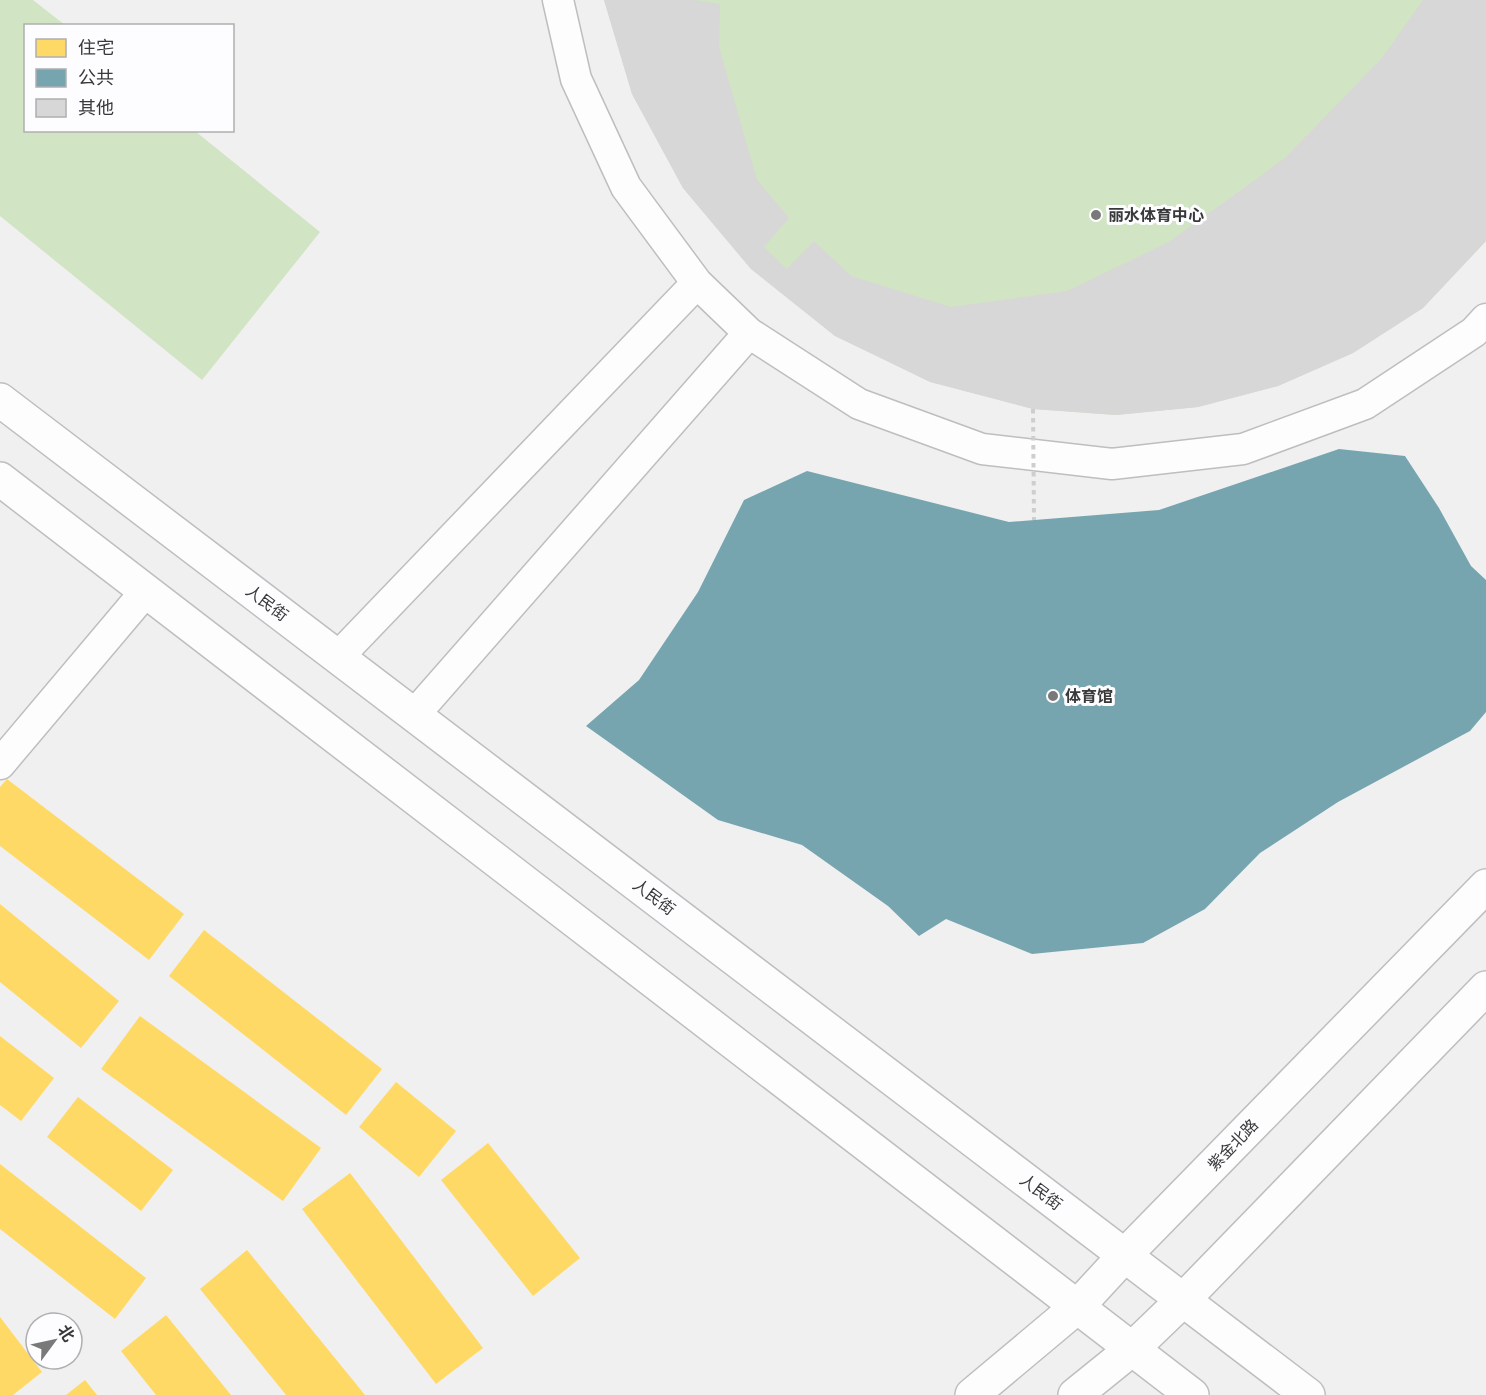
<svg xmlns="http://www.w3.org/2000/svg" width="1486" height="1395" viewBox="0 0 1486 1395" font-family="Roboto,'Noto Sans SC',sans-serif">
<rect width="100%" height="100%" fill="#f0f0f1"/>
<path fill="#d1e4c3" d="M0,0H33L65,25L26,26V130L195,131L320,232L202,380L0,216Z
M604,0H1486V241L1423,308L1353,353L1278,386L1198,407L1116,415L1033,409L931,382L835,336L751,269L683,188L632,94Z"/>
<path fill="#ffd966" d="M7,779L184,914L149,960L0,846V787Z
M0,904L119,1001L81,1048L0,982Z
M204,930L382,1069L346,1115L169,976Z
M140,1016L321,1148L283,1201L101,1069Z
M0,1036L54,1078L21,1121L0,1105Z
M396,1082L456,1131L419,1177L359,1127Z
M78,1097L173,1170L141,1211L47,1137Z
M488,1143L580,1258L533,1296L441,1180Z
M0,1164L146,1278L115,1319L0,1229Z
M350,1173L483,1348L436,1384L302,1209Z
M247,1250L365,1395H286L200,1289Z
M166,1315L231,1395H156L121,1351Z
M0,1317L42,1372L13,1395H0Z
M85,1380L97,1395H66Z"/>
<path fill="#76a5af" d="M1339,449L1405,456L1439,508L1471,566L1486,580V712L1470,731L1338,802L1260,853L1205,909L1143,943L1032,954L946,919L919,936L888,906L802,845L718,820L586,726L639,680L698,592L744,500L807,471L1009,522L1159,510Z"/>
<path fill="#d7d7d7" d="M604,0H695L720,4L719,47L757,180L789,218L764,247L787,269L814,241L851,276L951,307L1067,291L1169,242L1285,158L1382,58L1423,0H1486V241L1423,308L1353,353L1278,386L1198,407L1116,415L1033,409L930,382L835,336L751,269L683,188L632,94Z"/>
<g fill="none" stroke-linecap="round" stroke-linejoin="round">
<defs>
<path id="minor" d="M558,0L576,79L626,187L697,283L749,333L859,404L982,449L1112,464L1243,449L1365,404L1474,332L1486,319
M338,657L697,283
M414,715L749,333
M0,764L146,591"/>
<path id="secondary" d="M0,400L1308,1395
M0,479L1192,1395
M972,1395L1077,1307L1125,1255L1486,886
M1075,1395L1132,1349L1183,1300L1486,988"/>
</defs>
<use href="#minor" stroke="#bebec0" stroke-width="33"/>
<use href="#secondary" stroke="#bebec0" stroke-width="36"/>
<use href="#minor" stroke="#fdfdfd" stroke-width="30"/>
<use href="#secondary" stroke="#fdfdfd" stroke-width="33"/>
<path stroke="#cecece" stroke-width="4" stroke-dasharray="4.5 4.5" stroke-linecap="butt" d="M1033,409L1034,520"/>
</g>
<g fill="#79797a" stroke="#fdfdff" stroke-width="2">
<circle cx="1096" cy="215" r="6"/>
<circle cx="1053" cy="696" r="6"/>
</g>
<g text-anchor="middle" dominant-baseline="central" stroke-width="6" stroke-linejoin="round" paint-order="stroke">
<g font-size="16" font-weight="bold" fill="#39393a" stroke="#fdfdff" text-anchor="start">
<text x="1108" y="215">丽水体育中心</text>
<text x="1065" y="696">体育馆</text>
</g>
<g font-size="16" fill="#39393a" stroke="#fdfdff">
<text transform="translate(267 603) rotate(37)">人民街</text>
<text transform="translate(654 897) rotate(37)">人民街</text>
<text transform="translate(1233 1145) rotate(-46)">紫金北路</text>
<text transform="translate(1041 1192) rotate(37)">人民街</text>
</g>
</g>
<rect x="24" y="24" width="210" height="108" fill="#fdfdff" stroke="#afafb0" stroke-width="1.5"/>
<rect x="36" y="39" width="30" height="18" fill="#ffd966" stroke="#afafb0" stroke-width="1.5"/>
<text x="78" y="54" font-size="18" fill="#39393a">住宅</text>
<rect x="36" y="69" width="30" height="18" fill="#76a5af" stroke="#afafb0" stroke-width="1.5"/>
<text x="78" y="84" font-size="18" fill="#39393a">公共</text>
<rect x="36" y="99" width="30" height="18" fill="#d7d7d7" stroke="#afafb0" stroke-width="1.5"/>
<text x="78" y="114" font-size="18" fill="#39393a">其他</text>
<g transform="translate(54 1341) rotate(57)"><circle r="28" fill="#fdfdff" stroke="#afafb0" stroke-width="1.5"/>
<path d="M0-4.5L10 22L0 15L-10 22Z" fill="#79797a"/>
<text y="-9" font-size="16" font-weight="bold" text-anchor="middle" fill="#39393a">北</text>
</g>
</svg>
